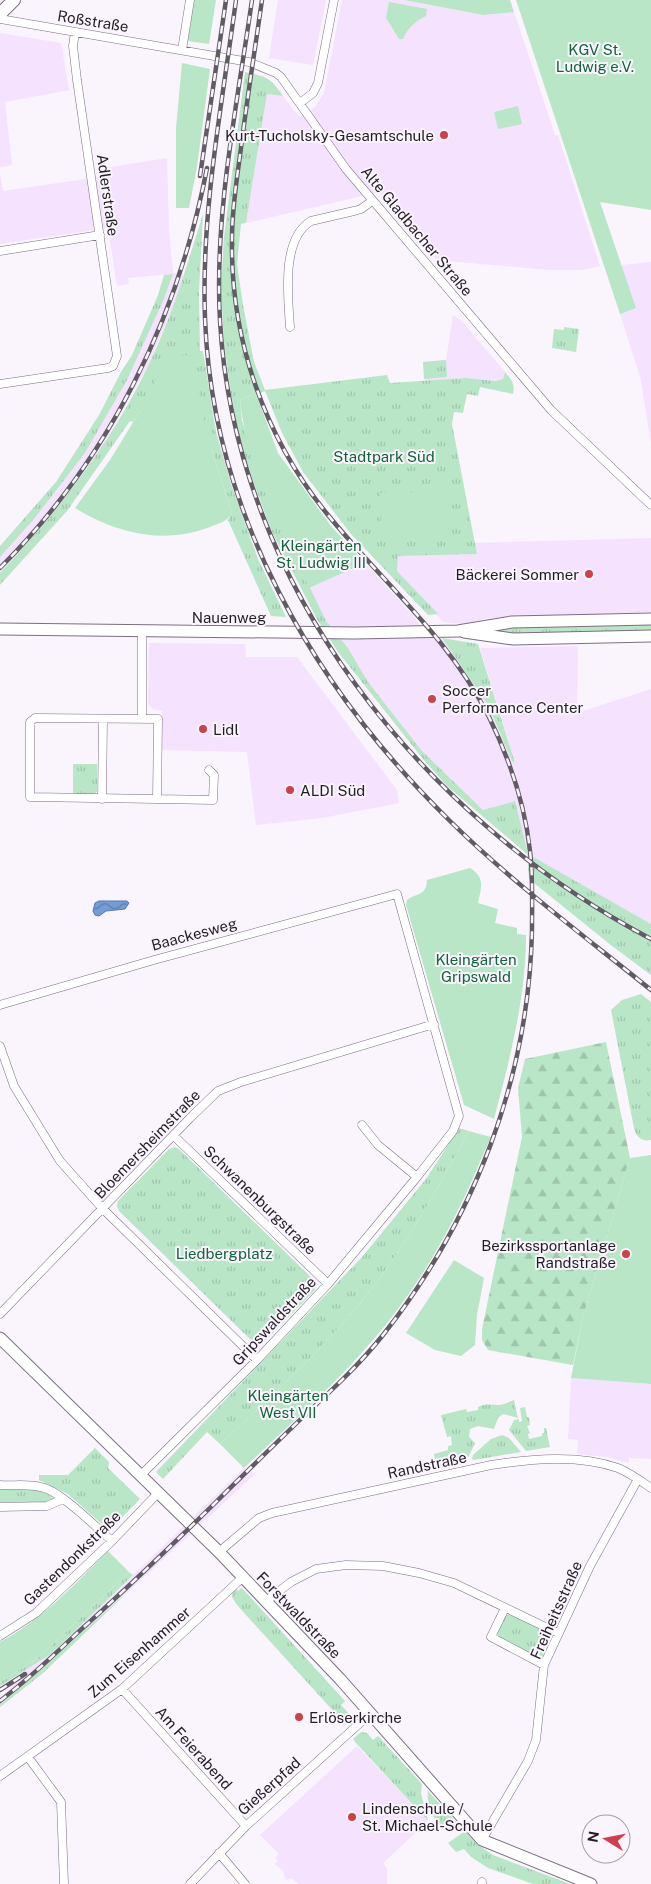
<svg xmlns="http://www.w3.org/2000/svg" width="651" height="1884" viewBox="0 0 651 1884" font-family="'Public Sans',sans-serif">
<defs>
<pattern id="grass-tufts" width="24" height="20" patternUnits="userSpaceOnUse" patternTransform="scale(1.25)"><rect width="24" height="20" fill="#b9e6c7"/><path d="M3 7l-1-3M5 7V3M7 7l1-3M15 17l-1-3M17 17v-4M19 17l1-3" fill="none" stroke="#9fc5ab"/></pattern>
<pattern id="forest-firs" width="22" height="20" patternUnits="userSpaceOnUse" patternTransform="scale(1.25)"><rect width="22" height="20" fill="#b9e6c7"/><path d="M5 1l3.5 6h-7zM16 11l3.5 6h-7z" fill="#9fc5ab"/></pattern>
<pattern id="water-waves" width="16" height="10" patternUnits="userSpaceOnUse" patternTransform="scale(1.25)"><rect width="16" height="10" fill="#729dd8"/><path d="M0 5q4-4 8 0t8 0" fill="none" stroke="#5d7faf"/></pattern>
</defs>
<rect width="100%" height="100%" fill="#faf4fd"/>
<path fill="#f4e2fe" d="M278,0H326L313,65L269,58Z
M342,0H404L483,15L514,12L555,135H558L600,266L582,270H550L437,260L379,192L246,223L267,94L283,96L299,117L315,107L324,93Z
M0,33L61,43L69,90L5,102L12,165L0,167Z
M167,158L169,229L173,273L184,275L169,316L149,364L106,440L80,480L48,520L0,573V557L34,519L85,453L127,380L164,299L173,274L128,278L129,284L117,286L108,228L0,244V173L3,191L100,177L99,169Z
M651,262V444L641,380L620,314L635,308L621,265Z
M453,315L461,320L505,372L503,379L500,381L466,378L425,381L423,362L446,360Z
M651,538V612L490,618L464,624L443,622L397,571L398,556L476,554L475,543Z
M365,563L415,618L429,638H442L488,705L512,761L515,762L480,648L578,646L577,713L651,689V924L527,854L515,801L483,810L422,751L368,682L348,648L326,621L309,588Z
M149,643L245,644L246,657H297L397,790L399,803L322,818L256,825L247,752L162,750V711L153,709L148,704Z
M571,1378L651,1384V1459L629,1458V1463L607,1457L577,1454L578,1440L568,1439Z
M244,1468L255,1474L129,1591L0,1705V1697L15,1684L0,1692V1686L51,1654Z
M357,1746L428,1821L383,1863L387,1869V1884H299L291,1878L286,1880L283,1871L275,1864L278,1861L275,1858L279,1854L260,1835Z"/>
<path fill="url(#grass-tufts)" d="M245,72C267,77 270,77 283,96L267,94L246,223L241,224L237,264L243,305L254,362L265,390L387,375L390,383L466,378L496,381L503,379L505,372C512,380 515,384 513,394L480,387L478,396L467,394L463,413L454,412L452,424L477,554L398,556L397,571L438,614L428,615L351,534L303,472L282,433L265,391L240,400L242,421L272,509L326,621L348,648L368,682L422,751L483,810L515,801L528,854L651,924V975L612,946L529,879L527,854L447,786L423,759L338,652L318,621L272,532L253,481L239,436L231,394L224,343L221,288L224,237Z
M203,214L199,292L200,351H203L216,432L232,487L258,559L286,617L271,616L228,520L232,513L210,445L140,411L133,422L130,421L67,511L0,585V573C59,510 112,442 149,364C172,316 187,265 203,214Z
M173,274L164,299L127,380L85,453L34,519L0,557V546L56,482L99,415L121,372L132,355L158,295L164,275Z
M564,327L579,329L576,352L552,348L554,329L564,330Z
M446,360L447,377L424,379L423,362Z
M651,622V633L506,635L497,633L495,630L498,627Z
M442,638L478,644L515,763L512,761L488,705Z
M73,764H97V791L95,794H73Z
M641,994L651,1002V1140C642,1142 636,1137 634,1128L611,1010L622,1000Z
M459,1128L469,1131C439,1186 408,1243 369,1292C325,1348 272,1396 220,1444L207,1432L163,1479L156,1472L362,1257L426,1179Z
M175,1147L179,1149L314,1280L316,1284L315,1290L264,1342L258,1344L253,1342L119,1211L117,1206L118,1201L169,1149Z
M514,1400L518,1418L503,1414L498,1418L494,1429L478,1426L470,1429L469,1437L475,1443L467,1460L430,1468V1466L436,1465L434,1454L448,1450V1446L452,1445L451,1436L447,1437L441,1415L466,1409L467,1412L478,1410V1407C486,1403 493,1405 499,1405C505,1405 508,1402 514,1400Z
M525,1407L527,1417H529L530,1425L527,1426L530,1433L528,1434L529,1439L542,1436V1434L544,1433V1428H546L550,1447L526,1451L509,1430L514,1420L519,1419V1422L522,1421L520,1408Z
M502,1435L509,1438L521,1452L474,1460L472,1459L473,1455L491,1439Z
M95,1448L109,1462L108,1468L140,1499L111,1529L104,1526L68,1494L39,1480V1475H68Z
M0,1489C15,1490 43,1486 54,1499L50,1502H0Z
M129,1572L133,1575L51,1654L0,1686V1682L39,1657Z
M236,1588L238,1591L242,1588L345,1701L341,1705L353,1718L346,1725L237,1605L232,1597V1593Z
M129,1591L42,1674L0,1707V1705Z
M510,1614L548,1633L550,1638L542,1657L536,1658L497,1636L504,1616Z
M361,1732L367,1733L373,1740L378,1736L422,1784L421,1793L428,1821L356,1743L353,1739Z
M428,1791L460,1826C442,1845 425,1806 428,1791Z
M465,1831L477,1844L493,1855L570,1884H533L488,1868L471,1857L464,1849L456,1852L448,1843Z"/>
<path fill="url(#forest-firs)" d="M606,1042L630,1158L583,1317L573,1365L488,1350L482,1340V1329L522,1137L518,1088L525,1059Z"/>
<path fill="#b9e6c7" d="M194,0H216L209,44L188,41Z
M404,0H510L514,12L483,15Z
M516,0H651V210L600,202L636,308L620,314Z
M389,2L427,9L426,16C414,22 408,28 403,39H399L386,18Z
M182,63L210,69L197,167L189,208H176V128Z
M518,106L522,124L498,129L494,112Z
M190,355L210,445L232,513C227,522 219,523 210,527C164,545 115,533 75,508L110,460L140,411L167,357Z
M256,394L278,453L331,526L365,563L309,588C280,529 247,466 240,400Z
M449,491L450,535L382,536L380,493Z
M470,868C486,878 481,888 478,903L498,909L495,923L517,928V934L526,935C526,998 510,1058 494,1119L464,1105L406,905L407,900C417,892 426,897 427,880Z
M469,1131L491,1137C480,1161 470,1187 458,1210C444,1239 427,1268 408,1295C362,1361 302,1413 244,1468L220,1444C272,1396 325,1348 369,1292C408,1243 439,1186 469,1131Z
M651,1155V1384L571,1378L583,1317L630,1158Z
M454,1260L484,1278L477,1315L475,1345L461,1356L435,1350L406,1333Z
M108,1551L129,1572L39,1657L0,1682V1642C43,1619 74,1585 108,1551Z"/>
<path fill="url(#water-waves)" stroke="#5a77a3" d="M99,901H127L129,903L125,909L106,911L99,916L95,915L93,911L95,903Z"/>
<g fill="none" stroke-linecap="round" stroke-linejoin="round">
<defs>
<path id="street" d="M0,19L249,62L276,73L281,77L346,169L551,410L651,505
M182,50L190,0
M300,103L313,93L318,83L334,0
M0,251L100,235
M290,327C288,296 281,239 311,221L354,211L361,209L372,201
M0,384L108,368L113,366L117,356L77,80L73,46L75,32
M142,719V631
M102,799L103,719
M157,799L30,797V722L35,718L158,719L157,799L213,800L214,775L209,770
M0,1005L154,960L397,894L459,1116L453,1131L417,1177L328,1284L257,1360L141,1475
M0,1046L14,1086L60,1161L103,1209L257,1360
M362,1125L378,1145L417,1177
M174,1136L328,1284
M0,1314L190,1118L218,1091L241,1082L434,1024
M0,1485C15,1486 34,1483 47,1489C64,1495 97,1528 112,1541
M0,1507L47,1506L63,1499
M219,1552L259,1518L272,1513L491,1465C531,1459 578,1454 618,1468C630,1473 641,1481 651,1488
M265,1602L291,1582L316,1569L346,1565L383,1566L419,1573L454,1583L558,1633
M505,1608L491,1637L544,1665
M0,1636L36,1613L112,1541L158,1493
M122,1689L246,1826
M28,1757L61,1802L64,1884
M0,1776L122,1689L242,1578
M482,1840L528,1761L536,1740L544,1665L590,1566L638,1479
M219,1853L245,1884
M482,1882V1884
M190,1884L246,1826L371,1713"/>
<path id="secondary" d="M0,629L355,633L458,631L512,622L651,619
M464,632L513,639L651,636
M0,1338L219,1552L340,1679L482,1840L591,1884"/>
<path id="primary" d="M0,14L14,0"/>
</defs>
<use href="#street" stroke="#7b6e82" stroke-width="9"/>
<use href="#secondary" stroke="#7b6e82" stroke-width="13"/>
<use href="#primary" stroke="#7b6e82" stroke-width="14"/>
<use href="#street" stroke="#fff" stroke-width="8"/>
<use href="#secondary" stroke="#fff" stroke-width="11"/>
<use href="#primary" stroke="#fff" stroke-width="12"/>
<defs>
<path id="rail" d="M236,0C222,105 201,211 205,318C212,513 314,688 451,822C513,883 583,935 651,990
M252,0C237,106 214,214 220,321C235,586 422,818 651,939
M200,176L226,0
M0,568C109,459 178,319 207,168
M0,1690L25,1674
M0,1701C27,1680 51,1658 75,1635C122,1593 168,1549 213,1505C244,1474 275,1444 306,1414C333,1389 360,1364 383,1335C474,1220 529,1078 532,930C532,904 533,877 530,851C525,805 509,758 489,717C448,636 384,584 328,515C264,437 230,338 232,238C232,208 237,178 241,148C247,99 255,49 262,0"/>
</defs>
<use href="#rail" stroke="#615b64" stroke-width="4.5"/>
<use href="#rail" stroke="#faf4fd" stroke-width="2.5" stroke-dasharray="8" stroke-linecap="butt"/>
</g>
<g fill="#d0404a" stroke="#faf4fd" stroke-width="2">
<circle cx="444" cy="135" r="5"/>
<circle cx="589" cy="574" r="5"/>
<circle cx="432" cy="699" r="5"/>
<circle cx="203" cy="729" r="5"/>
<circle cx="290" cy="790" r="5"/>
<circle cx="626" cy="1254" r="5"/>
<circle cx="299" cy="1717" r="5"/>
<circle cx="352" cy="1817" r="5"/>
</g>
<g text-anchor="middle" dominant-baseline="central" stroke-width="4" stroke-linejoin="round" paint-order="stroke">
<g font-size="15" fill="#231e26" stroke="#faf4fd">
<text transform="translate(93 21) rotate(9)">Roßstraße</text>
<text transform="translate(108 195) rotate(82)">Adlerstraße</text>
<text transform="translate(417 231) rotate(50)">Alte Gladbacher Straße</text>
<text x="229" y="617">Nauenweg</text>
<text transform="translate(194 934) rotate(-15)">Baackesweg</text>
<text transform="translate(147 1144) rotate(-46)">Bloemersheimstraße</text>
<text transform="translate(260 1200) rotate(44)">Schwanenburgstraße</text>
<text transform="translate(274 1321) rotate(-47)">Gripswaldstraße</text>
<text transform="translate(427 1465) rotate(-12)">Randstraße</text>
<text transform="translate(72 1558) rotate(-44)">Gastendonkstraße</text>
<text transform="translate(556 1610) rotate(-66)">Freiheitsstraße</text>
<text transform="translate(299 1615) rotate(46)">Forstwaldstraße</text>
<text transform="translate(139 1652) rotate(-41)">Zum Eisenhammer</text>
<text transform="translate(194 1748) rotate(48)">Am Feierabend</text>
<text transform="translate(269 1786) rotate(-42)">Gießerpfad</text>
</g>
<g font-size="15" fill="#116439" stroke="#faf4fd">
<text x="595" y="49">KGV St.<tspan x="595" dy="17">Ludwig e.V.</tspan></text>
<text x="384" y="456">Stadtpark Süd</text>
<text x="321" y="545">Kleingärten<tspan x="321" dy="17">St. Ludwig III</tspan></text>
<text x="476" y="959">Kleingärten<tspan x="476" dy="17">Gripswald</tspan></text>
<text x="224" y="1253">Liedbergplatz</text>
<text x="288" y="1395">Kleingärten<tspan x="288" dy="17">West VII</tspan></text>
</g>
<g font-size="15" fill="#231e26" stroke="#faf4fd" text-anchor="start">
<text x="434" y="135" text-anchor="end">Kurt-Tucholsky-Gesamtschule</text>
<text x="579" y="574" text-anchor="end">Bäckerei Sommer</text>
<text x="442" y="690">Soccer<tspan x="442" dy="17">Performance Center</tspan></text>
<text x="213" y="729">Lidl</text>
<text x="300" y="790">ALDI Süd</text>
<text x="616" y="1245" text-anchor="end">Bezirkssportanlage<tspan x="616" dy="17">Randstraße</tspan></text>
<text x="309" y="1717">Erlöserkirche</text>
<text x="362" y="1808">Lindenschule /<tspan x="362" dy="17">St. Michael-Schule</tspan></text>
</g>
</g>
<g transform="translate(606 1839) rotate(280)"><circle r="24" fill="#faf4fd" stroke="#a49ea7"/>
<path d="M0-4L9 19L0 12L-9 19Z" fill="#d0404a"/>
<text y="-8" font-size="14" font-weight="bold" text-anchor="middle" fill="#231e26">N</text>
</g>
</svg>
